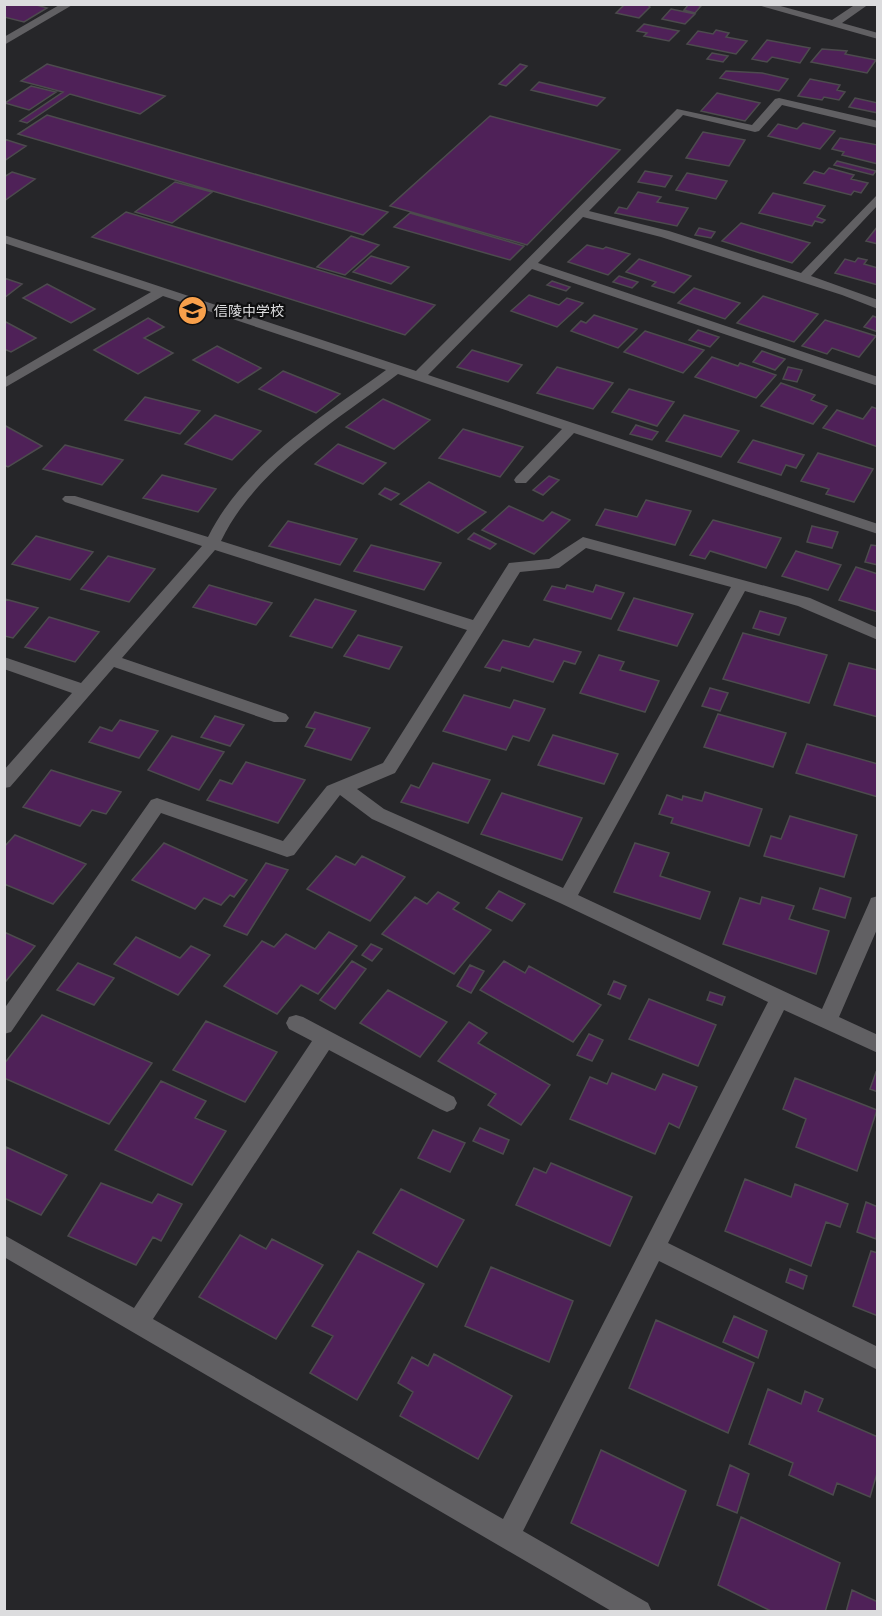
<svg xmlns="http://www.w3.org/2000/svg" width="882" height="1616" viewBox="0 0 882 1616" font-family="'Varela Round','Noto Sans JP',sans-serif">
<rect width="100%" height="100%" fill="#262629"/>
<path fill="#4f2158" stroke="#4d4b4e" stroke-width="1.5" d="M4,4H33L47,8L24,22L4,17Z
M625,4H646L650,7L639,18L616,13Z
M689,4H692L701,6L695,13L684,10Z
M671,9L695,14L685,24L662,19Z
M644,24L679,31L669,41L644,36L647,33L637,31Z
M716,30L729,33L726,37L747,41L736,54L687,44L698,31L713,34Z
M767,40L810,48L800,63L772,57L767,62L752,59Z
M822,49L847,51L845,54L876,60L867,73L811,62Z
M712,53L728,56L723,62L707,59Z
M47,64L165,96L140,114L70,94L27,123L20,121L63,92L21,81Z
M520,64L527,66L506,86L499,84Z
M726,71L762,73L788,79L779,91L720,78Z
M810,79L840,85L837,90L845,92L839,100L824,97L822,100L798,96Z
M539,82L605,98L597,106L531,90Z
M31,86L56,92L29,110L5,103Z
M717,93L760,103L745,121L701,111Z
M855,98L878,103V113L849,107Z
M47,115L388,212L363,235L18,134Z
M490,116L620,150L527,245L390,206Z
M803,123L835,131L820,149L768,136L778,124L797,129Z
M703,132L745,140L729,166L686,158Z
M840,138L878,145V164L842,155L844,152L832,149Z
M4,139L26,146L4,161Z
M837,161L876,171L873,175L834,165Z
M829,168L854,175L851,179L868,183L861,193L854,191L851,195L804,183L814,171L824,174Z
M645,171L672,176L665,187L638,182Z
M12,172L35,179L4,201V177Z
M687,173L727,181L716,199L676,190Z
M175,182L212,192L172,223L135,212Z
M638,192L661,197L657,202L688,208L677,226L615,213L619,207L627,209Z
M773,193L825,206L817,217L825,220L822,223L815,221L812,226L759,213Z
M126,212L435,305L405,335L92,237Z
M410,213L524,246L510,260L394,227Z
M741,223L810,243L792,263L722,241Z
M878,226V244L866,241Z
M699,228L715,232L711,238L695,235Z
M351,236L379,245L345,275L317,267Z
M587,245L603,249L606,247L630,254L608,275L568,262Z
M371,256L409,267L391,284L353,272Z
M858,258L867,260L864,264L878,268V285L835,273L845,259L855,262Z
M639,259L691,276L674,293L652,286L656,282L626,272Z
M619,276L638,282L632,288L613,282Z
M4,278L22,284L4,298Z
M552,281L570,287L566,291L547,285Z
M47,284L95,309L71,323L23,298Z
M694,288L740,303L725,319L678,303Z
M529,295L559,305L567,298L583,303L557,327L511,311Z
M763,296L818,314L794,342L737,323Z
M594,315L637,329L618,348L571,331L581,321L586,323Z
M873,316L878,318V332L864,327Z
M148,318L164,327L144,338L173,353L138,374L94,350Z
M825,320L876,336L859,357L832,348L827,354L802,346Z
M4,321L36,338L11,352L4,349Z
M698,330L719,337L710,347L689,340Z
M645,331L704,350L683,373L624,352Z
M217,346L261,368L238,383L193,360Z
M472,350L522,365L508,382L457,367Z
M762,351L785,359L775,370L753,362Z
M712,357L738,366L740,363L776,375L756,398L695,377Z
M557,367L613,383L593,409L537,393Z
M788,367L802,370L797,382L783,379Z
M283,371L340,394L316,413L259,389Z
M781,383L815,395L811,400L827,406L813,424L761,406Z
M629,389L674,402L657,426L612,412Z
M145,397L200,411L180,434L125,420Z
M383,399L430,420L394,449L346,427Z
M872,407L878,409V447L823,428L837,410L863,419Z
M215,415L261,431L232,460L185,444Z
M684,415L739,431L721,457L666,441Z
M4,425L42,446L8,467L4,465Z
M636,425L658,432L652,440L630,434Z
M463,429L523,447L500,477L439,458Z
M753,440L804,455L796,468L786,465L781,475L738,462Z
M338,444L386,463L363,484L315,464Z
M65,445L123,460L102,485L43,469Z
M818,453L873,469L854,502L826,494L829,489L801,481Z
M162,475L216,489L198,512L143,498Z
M549,476L559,480L543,495L533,490Z
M429,482L486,512L458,533L400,504Z
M385,488L399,494L391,500L379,494Z
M646,500L691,511L675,545L596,525L605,509L637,517Z
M509,506L543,521L552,512L570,520L534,554L482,530Z
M713,520L781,538L766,568L710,551L705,559L690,555Z
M288,521L357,539L340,565L269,546Z
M812,526L838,532L832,548L807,542Z
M474,533L496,544L490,549L468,539Z
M36,536L93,552L70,580L12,564Z
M371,545L441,563L424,590L354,571Z
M871,545L878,546V565L865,562Z
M796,551L841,565L828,590L782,576Z
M108,556L155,569L129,602L81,589Z
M856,567L878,574V612L839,600Z
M209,585L272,603L256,625L193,607Z
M567,585L593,592L596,585L624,593L611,619L544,600L552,586L565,589Z
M634,598L693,614L677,646L618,630Z
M5,599L38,608L13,638L4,636Z
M315,599L356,611L332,648L290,636Z
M760,611L786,618L779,635L753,628Z
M49,617L99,632L75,662L25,647Z
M743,633L827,655L809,703L723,679Z
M358,635L402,647L389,669L344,656Z
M534,639L581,652L575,664L564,661L553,682L502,667L500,671L485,667L503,640L529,647Z
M599,655L624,662L620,670L659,681L645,712L580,693Z
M849,663L878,670V717L834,705Z
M710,688L728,693L720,711L702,706Z
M464,695L510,708L514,700L545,709L529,741L513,736L506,750L443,731Z
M315,712L370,728L351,760L305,746L315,729L306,727Z
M718,714L786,733L773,767L704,747Z
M215,716L244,725L230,746L201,737Z
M120,720L158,731L139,758L89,742L100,727L112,731Z
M553,735L618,754L604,784L538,765Z
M172,736L224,752L199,790L148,770Z
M807,744L878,764V797L796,773Z
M246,762L305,780L278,823L207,800L220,780L232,784Z
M433,763L490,780L468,823L401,802L411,785L419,788Z
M51,770L121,792L106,814L92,810L80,826L23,807Z
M705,792L762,809L749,846L671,823L673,818L659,814L667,795L682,800L683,796L702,801Z
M502,793L582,818L562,860L481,834Z
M790,816L857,835L844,877L764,856L771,836L781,839Z
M15,835L86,864L53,904L4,884V847Z
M164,843L247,880L234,897L230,895L221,905L204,898L195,909L132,880Z
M635,843L669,853L660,876L710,892L700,919L614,892Z
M336,856L355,865L362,856L405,877L370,921L307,889Z
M266,863L288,870L247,935L224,926Z
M820,888L851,898L845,918L813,909Z
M499,891L525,904L512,921L486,908Z
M438,892L459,903L453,909L491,930L454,974L382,934L415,897L427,904Z
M762,897L794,906L789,919L829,931L816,974L723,944L740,898L760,904Z
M4,932L35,946L6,981L4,980Z
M329,932L357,946L318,994L301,985L277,1014L224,986L262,941L274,947L286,934L315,949Z
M136,937L180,958L191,946L210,955L178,995L114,964Z
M371,944L382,949L372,961L362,955Z
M352,961L366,969L335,1009L320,1000Z
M504,961L525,973L529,966L601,1005L573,1042L480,990Z
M78,963L114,978L94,1005L57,990Z
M470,965L484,971L471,993L457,986Z
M614,981L626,986L620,999L608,994Z
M388,990L447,1022L420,1057L360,1023Z
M710,992L725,997L722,1005L707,1000Z
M649,999L716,1025L698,1066L629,1039Z
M42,1015L152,1063L109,1124L4,1078V1064Z
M206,1021L277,1052L245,1102L173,1070Z
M469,1022L487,1033L478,1043L550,1085L521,1125L488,1105L496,1094L438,1061Z
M589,1034L603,1040L592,1061L577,1055Z
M876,1072L878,1073V1092L870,1089Z
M612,1073L655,1090L663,1074L697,1087L679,1128L669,1123L655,1154L570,1119L590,1077L607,1084Z
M795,1078L877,1110L857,1171L796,1147L806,1119L783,1109Z
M161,1081L206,1101L195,1118L226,1131L192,1185L115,1150Z
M480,1128L509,1140L503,1154L473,1141Z
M433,1130L465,1143L450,1172L418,1158Z
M6,1147L67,1175L41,1215L4,1198Z
M551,1163L632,1197L610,1246L516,1205L534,1168L546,1173Z
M745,1179L791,1197L795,1184L848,1204L840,1227L826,1222L811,1266L725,1231Z
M101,1183L152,1203L158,1194L182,1204L161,1241L153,1237L136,1265L68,1236Z
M401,1189L464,1220L437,1267L373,1233Z
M866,1202L878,1207L876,1239L857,1232Z
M240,1235L266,1249L272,1239L323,1265L276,1339L199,1297Z
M358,1251L424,1284L357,1400L310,1373L333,1336L312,1326Z
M871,1251L878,1253V1316L853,1306Z
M491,1267L573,1301L549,1362L465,1326Z
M790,1269L807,1276L803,1289L786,1282Z
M734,1316L767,1331L758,1358L723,1342Z
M656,1320L754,1363L728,1433L629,1388Z
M434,1354L512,1396L478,1459L400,1416L413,1392L398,1383L412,1357L428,1366Z
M768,1389L801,1404L805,1391L823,1399L818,1411L878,1437V1470L870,1497L837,1483L833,1495L789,1475L793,1463L749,1444Z
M601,1450L686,1491L658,1566L571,1523Z
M730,1465L749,1474L737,1513L717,1505Z
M741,1517L840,1563L825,1612H773L718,1585Z
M852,1590L878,1602V1612H846Z"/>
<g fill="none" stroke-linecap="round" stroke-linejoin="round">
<path fill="#616063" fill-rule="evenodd" d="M61,4H74L4,45V37Z
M754,4H773L832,20L856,4H869L842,23L878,33V39Z
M779,98L878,121V128L782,105L759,131L755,132L683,115L589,211L669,231L801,273L878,194V205L811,276L878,300V309L842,295L661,237L583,217L538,263L878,377V386L532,269L428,375L878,524V534L574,433L526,483H516L514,480L516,477L562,429L398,374C335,422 256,468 221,541L473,620L509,563L549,559L583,537L810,598L878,628V640L798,606L745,591L578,895L822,1009L869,903L871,898L878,896V927L839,1017L878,1035V1053L784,1010L668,1243L878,1347V1370L659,1261L523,1531L648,1603L652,1612H613L4,1257V1235L134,1308L312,1041L289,1029L286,1023L289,1017L296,1015L303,1017L454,1097L457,1103L454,1109L447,1112L440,1109L329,1050L153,1319L503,1519L768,1002L560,903L372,819L340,795L294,855L287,857L161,813L11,1032L4,1034V1009L151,800L157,798L283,841L327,786L383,763L467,630L215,550L122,658L286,714L289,718L286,722H274L114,667L10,787L4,788V770L72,693L4,669V657L81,683L202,546L65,502L62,499L65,496H75L208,537C244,464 322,417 386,370L163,296L4,388V378L151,292L4,243V235L416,371L677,109L752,125L775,99ZM586,548L731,587L563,888L384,809L357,789L395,773L520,572L559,568Z"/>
</g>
<defs>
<symbol id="school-disc" viewBox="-11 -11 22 22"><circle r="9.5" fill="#f8a04b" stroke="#0f0f10"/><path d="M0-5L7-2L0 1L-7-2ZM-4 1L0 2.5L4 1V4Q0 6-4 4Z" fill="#111"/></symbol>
</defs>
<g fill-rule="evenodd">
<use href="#school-disc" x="176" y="294" width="33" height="33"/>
</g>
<g text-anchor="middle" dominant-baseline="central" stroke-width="4.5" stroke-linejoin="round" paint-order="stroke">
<g font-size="14" fill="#dcdcde" stroke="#0f0f10" text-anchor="start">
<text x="214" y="311">信陵中学校</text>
</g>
</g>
<rect width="882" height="1616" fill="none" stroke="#dcdcde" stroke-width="12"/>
</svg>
